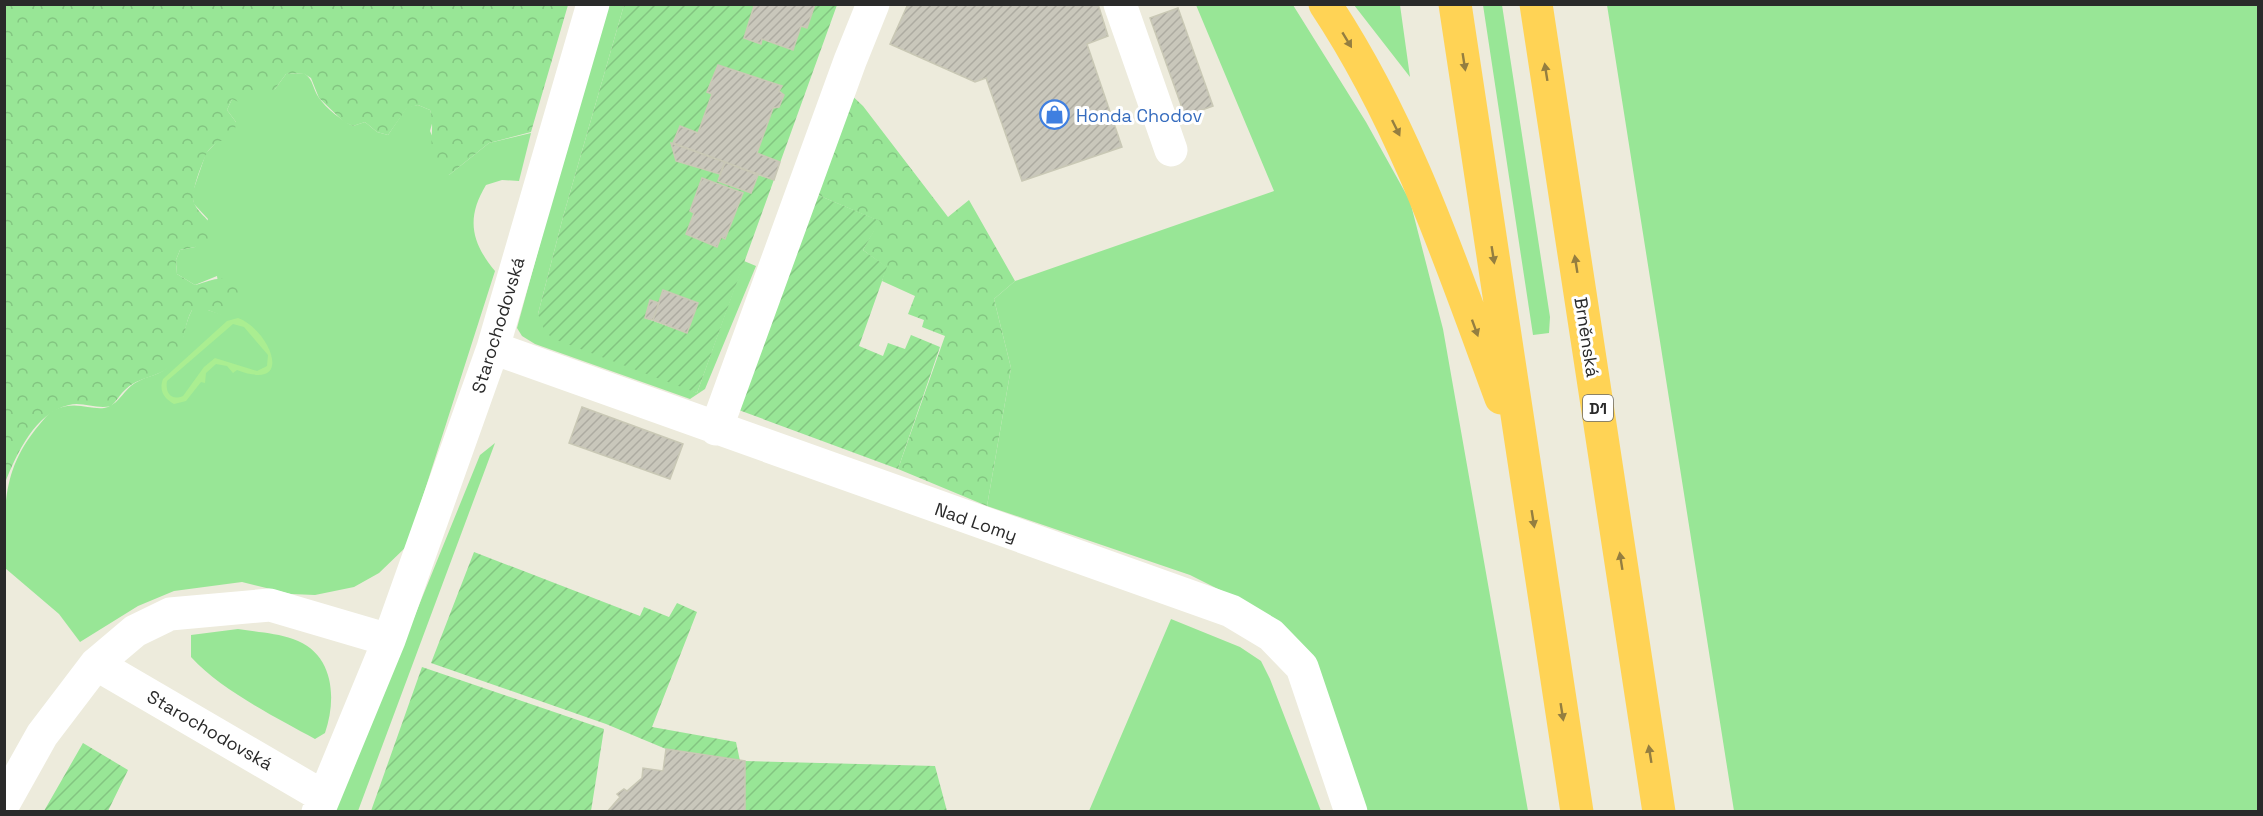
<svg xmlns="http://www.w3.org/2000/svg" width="2263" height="816" viewBox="0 0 2263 816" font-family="'Space Grotesk',sans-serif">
<defs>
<pattern id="forest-crowns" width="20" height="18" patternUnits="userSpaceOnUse" patternTransform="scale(1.5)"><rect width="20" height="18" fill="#98e696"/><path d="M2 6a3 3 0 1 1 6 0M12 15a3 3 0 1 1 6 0" fill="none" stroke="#83c581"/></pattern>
<pattern id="garden-furrows" width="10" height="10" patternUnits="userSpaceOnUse" patternTransform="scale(1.5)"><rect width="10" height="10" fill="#98e696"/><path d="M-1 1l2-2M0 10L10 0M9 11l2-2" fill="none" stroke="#83c581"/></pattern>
<pattern id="building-hatch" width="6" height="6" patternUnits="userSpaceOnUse" patternTransform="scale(1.5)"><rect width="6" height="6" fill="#c9c7bb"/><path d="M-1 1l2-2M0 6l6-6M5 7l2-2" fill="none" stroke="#adaba1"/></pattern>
</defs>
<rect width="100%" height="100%" fill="#edebdc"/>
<path fill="#98e696" d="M605,5H624L563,217L538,314L697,393L744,261L756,266L705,389L690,399L535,344L522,336L517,328Z
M1196,5H1293L1366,122L1410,201L1443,329L1528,811H1367L1250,605L1190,575L987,506L1011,368L994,299L1015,281L1274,191Z
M1354,5H1400L1410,77Z
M1483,5H1502L1550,317L1549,333L1533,335Z
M1607,5H2258V811H1734Z
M304,73C314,80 312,88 319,98C326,108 342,121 353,126L365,122L377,132L388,135L407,107L418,105L430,110L433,120L430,131L449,175L489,143L531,133L519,181L502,180L486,185C466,218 471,242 495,271L407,546L379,573L354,587L315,595L291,594L242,582L174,591L138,606L80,642L59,614L5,568C5,511 0,475 35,430C41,423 47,414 54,410C77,399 93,412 108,407C120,402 124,390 135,383C148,375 160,376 170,365C185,349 182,328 192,310H208L223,315L217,276L195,285L177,274L176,260L180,250L195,247L208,219L194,204L192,194L206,153L236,122L227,110L232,99L275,89L286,74Z
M495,443L358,811L335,812L480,455Z
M1171,619L1240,647L1261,661L1270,679L1321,811H1089Z
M238,629C256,632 276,633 293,639C334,653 337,698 325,733L315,739C275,717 221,690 191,657V635Z"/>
<path fill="url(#forest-crowns)" d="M5,4H568V5L531,132L489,143L449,175L437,172C426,148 436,130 430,110L418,105L407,108L388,135L377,132L365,122L353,126L344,122L319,98L311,78L303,73L286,74L275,89L243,104L232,99L227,110L236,122L234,137L226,141H219C214,145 208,149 206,155C201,166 189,195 195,205C202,218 214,220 212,237L195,247L180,250L176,260L177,274L195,285C215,280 221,273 239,287C242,303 236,308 223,316L208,310H192C184,324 185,340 179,354C166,380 143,373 126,389C120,394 117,401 111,406C97,410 82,401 69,405C35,413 17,453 5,483Z
M847,91L863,106L948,217L969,200L1015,281L994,299L1011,368L987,506L898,469L945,336L922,327L924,320L908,314L915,296L882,281L886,267L863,250L879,221L813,193Z"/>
<path fill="url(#garden-furrows)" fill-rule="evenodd" d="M624,5H750L754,6L744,38L760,44L762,39L792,49L801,26L807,27L815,5H837L697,393L554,339L545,332L538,314L563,217ZM718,65L781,86L779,91L784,95L779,107L773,108L757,153L780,162L774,180L758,175L751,193L718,181L720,174L676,161L671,144L725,162L673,143L680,126L698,133L712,94L707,91ZM702,178L742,193L725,239L721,237L717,247L686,234L694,213L690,211ZM663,290L697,303L687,333L645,318L650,300L659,303Z
M813,193L880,221L863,250L887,267L859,346L883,356L888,343L905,349L911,335L940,347L898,469L736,409Z
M474,552L640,616L644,607L669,617L677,603L697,612L652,727L736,742L740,761L666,749L606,724L431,663Z
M422,667L604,729L591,811H371Z
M83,743L128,770L108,811H44Z
M745,761L935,766L947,811H745Z"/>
<path fill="#aaee91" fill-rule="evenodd" d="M238,318C269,329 297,393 237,370L233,373L227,366L216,364L206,373L205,383L201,382L186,401L174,404C163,398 159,390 163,379L227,321ZM233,324L244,327L268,355L267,366L257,371L215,358L204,367L183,396C171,401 165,393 167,381Z"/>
<path fill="url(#building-hatch)" stroke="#c9c8b5" stroke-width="1.5" d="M750,4L800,5L815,4L807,28L801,26L793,50L762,39L761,44L744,38L754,6Z
M908,4H1098L1108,36L1087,44L1122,147L1022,181L986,78L975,82L890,44Z
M1178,8L1213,106L1185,116L1150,18Z
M718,65L782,86L779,91L784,95L779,107L773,108L757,153L780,162L774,180L673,143L680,126L698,133L712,94L707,92Z
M671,143L725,162L720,174L676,161Z
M725,162L758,175L751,193L718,181Z
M702,178L743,193L725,239L721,237L717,247L686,234L694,213L690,211Z
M663,290L698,303L687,333L653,320Z
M650,300L659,303L653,320L645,318Z
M582,407L683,444L670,479L569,443Z
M666,749L745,761V812H607L620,797L617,794L624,789L627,791L642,778L643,768L663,771Z"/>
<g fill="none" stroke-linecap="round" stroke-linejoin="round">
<path stroke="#fff" stroke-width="33" d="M1120,4L1171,150
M493,348L1231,611L1271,635L1302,667L1351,812
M716,429L850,61L873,4
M96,664L324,797
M4,803L42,735L96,664L135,631L170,614L270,605L389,640
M318,812L389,640L493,348L593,4"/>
<path stroke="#ffd355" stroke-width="33" d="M1325,4C1406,126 1451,263 1501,398
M1455,4L1577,812
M1536,4L1659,812"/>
</g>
<defs><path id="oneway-solid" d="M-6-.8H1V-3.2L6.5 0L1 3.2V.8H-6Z" transform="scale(1.5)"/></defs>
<g fill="#947e40">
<use href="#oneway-solid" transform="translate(1347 40) rotate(59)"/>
<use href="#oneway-solid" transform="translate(1464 62) rotate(81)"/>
<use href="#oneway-solid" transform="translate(1546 72) rotate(-99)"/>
<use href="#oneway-solid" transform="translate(1396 128) rotate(64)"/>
<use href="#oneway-solid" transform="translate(1493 255) rotate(81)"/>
<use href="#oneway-solid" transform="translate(1576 264) rotate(-99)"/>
<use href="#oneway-solid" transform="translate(1475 328) rotate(70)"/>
<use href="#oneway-solid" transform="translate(1533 519) rotate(81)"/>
<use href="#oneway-solid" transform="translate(1621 561) rotate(-99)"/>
<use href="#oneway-solid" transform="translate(1562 712) rotate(81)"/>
<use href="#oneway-solid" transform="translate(1650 754) rotate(-99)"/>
</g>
<defs>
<symbol id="shop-ring" viewBox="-11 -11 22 22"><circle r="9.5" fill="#fff" stroke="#3f7fe0" stroke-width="1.5"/><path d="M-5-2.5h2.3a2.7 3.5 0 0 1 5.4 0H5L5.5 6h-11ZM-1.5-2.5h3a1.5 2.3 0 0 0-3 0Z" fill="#3f7fe0"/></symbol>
</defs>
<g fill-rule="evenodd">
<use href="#shop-ring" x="1038" y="98" width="33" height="33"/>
</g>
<g text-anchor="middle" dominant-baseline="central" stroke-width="6" stroke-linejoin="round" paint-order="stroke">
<rect fill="#fff" stroke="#6a6a6a" stroke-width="1.5" x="1583" y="395" width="30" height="26" rx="4.5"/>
<g font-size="16" font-weight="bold" fill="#2a2a2a">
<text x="1598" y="408">D1</text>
</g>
<g font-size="18" fill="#366cbe" stroke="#fff" text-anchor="start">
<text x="1076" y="115">Honda Chodov</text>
</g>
<g font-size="18" fill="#2a2a2a" stroke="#fff">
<text transform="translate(498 325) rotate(-73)">Starochodovská</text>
<text transform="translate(1587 337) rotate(81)">Brněnská</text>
<text transform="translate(976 522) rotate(19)">Nad Lomy</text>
<text transform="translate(210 730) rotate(30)">Starochodovská</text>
</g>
</g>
<rect width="2263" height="816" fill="none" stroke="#2a2a2a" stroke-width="12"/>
</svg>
